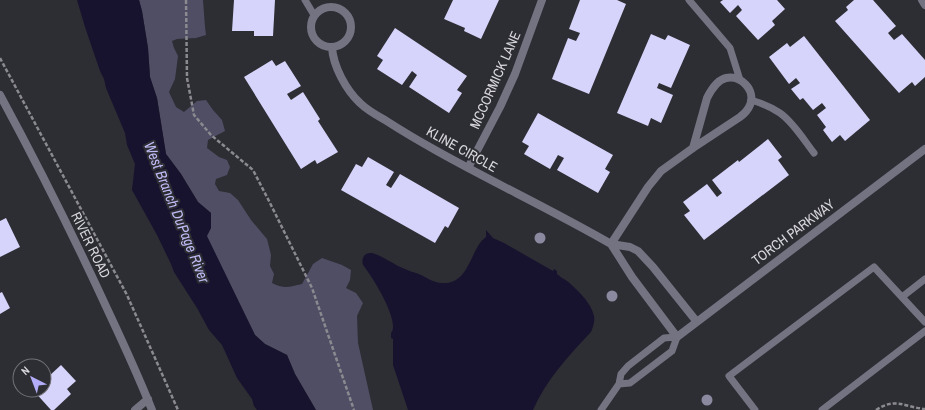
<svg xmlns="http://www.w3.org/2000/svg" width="925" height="410" viewBox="0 0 925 410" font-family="'Archivo Narrow',sans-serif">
<rect width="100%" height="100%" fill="#2d2d34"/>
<path fill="#4f4e64" d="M139,0H203L205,27L206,35L196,38L177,39L172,41L174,48L178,56L175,79L169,92L176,107L184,112L197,101L206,100L213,110L222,120L225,131L208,140L207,148L219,157L227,160L230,167L227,175L216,179L215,184L219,191L230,193L238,200L251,220L267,239L271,255L270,266L274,274L272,283C283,289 290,287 302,284L313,264L322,258L342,265L351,270L350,280L346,288L356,293L363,303L357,316L358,343L373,410H316L295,374L287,355L265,344L255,335L206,236L211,228V213L198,202L181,174L166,154L157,98L150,77L148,48L142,11Z"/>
<path fill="#17132e" d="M77,0H139L142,11L148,48L150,77L157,98L166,154L181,174L198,202L211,213V228L207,236L255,335L265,344L287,355L295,374L316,410H257L254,406L252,399L237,378L222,345L209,330L197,308L174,272L171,264L157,235L132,190L135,164L127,145L125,133L106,88L104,79L100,71L85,27Z
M486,230L493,238L504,243L553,271L554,269L557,271V274C560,277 564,279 567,281C577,289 592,304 594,316C595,322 593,327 591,332C569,355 546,380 533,410H408L393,365V339L391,338V333C401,322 372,276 363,265C361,259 364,252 372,253C378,254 385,259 391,262C396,265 400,267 405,269C409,271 413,272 416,273C425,276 433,283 442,283C470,285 470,248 486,237Z"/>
<path fill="#d6d4fa" d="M234,0H275L273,36H254V31H232Z
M453,0H499L481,39L464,31L465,28L444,19Z
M580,0H617L626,4L589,94L552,79L568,38L576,41L580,33L569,29Z
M723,0H777L785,9L772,21L775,25L758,40L736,16L742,10L738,5L730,13L720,2Z
M854,0H873L896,26L888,33L894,40L902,34L925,60V77L915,86L912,82L899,93L835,21L848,10L846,7Z
M395,28L467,76L457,90L462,93L449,113L409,87L417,75L412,71L402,85L377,69L383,60L377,56Z
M651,34L665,40L668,35L690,45L671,88L659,83L657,88L673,95L661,123L651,118L648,126L617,113Z
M804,36L870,120L845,141L840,135L832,142L823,130L826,127L817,115L826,108L822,103L813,110L803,98L800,100L791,89L800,83L796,78L789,84L769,57L787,43L790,47Z
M272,60L276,66L285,61L301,86L287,94L291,100L303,92L320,119L318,121L338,152L317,164L315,160L301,169L244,77Z
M538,113L613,155L605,169L610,172L598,193L557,170L564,158L558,155L550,169L524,154L529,146L522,142Z
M768,139L782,157L778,160L789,175L704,240L684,215L690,211L683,202L707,184L717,197L722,193L712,180L738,160L739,162Z
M368,157L394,172L386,185L391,188L400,174L459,208L448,228L445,226L435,243L341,190L356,164L362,167Z
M6,218L20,247L0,257V221Z
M2,292L10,308L0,314V293Z
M61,365L76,381L67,389L71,394L54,410H51L33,390H44V373L48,377Z"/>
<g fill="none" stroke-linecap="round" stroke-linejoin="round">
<path stroke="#8a8a90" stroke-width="2.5" stroke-dasharray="4 2" stroke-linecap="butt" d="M186,0L187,78L194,115L211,135L253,170L269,201L312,288L354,410
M0,58L127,295L178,410
M876,410C896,397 904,407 925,409"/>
<path stroke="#747382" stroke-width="7" d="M305,0L314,15
M689,0L730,48L740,80
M751,100C761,103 771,107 780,113C793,122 804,140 814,153
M902,297L925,279
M677,337L672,351L630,383L619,384L621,374L628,366L664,338Z
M601,410L619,384
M755,410L729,376L874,267L925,322
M822,410L925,331"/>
<path stroke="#747382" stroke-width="8" d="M922,0L925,5
M311 27a20 20 0 1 1 40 0a20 20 0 1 1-40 0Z
M332,47C333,66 346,90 360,103C367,110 376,115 385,120C402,131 419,141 437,151C494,183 554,211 611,244L630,247L638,251L653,267L697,322
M0,95C39,167 76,241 110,315C125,347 139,378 152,410
M468,168L500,107L515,74L542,0
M611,244L632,277L677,337L925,149
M611,244L648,187L661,171L693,148L740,117C744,114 748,110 750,105C756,90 741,75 726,78C717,80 711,90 707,98L693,148
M135,410L148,399"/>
</g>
<g fill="#8a89a0">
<circle cx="540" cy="238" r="5.5"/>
<circle cx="612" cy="296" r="5.5"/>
<circle cx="707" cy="400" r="5.5"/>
</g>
<g text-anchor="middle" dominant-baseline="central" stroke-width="4" stroke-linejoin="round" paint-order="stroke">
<g font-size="14" fill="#d7d7dc" stroke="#2d2d34">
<text transform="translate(495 80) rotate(-66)">MCCORMICK LANE</text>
<text transform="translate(462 149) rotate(29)">KLINE CIRCLE</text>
<text transform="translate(793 232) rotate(-37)">TORCH PARKWAY</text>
<text transform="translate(91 245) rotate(64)">RIVER ROAD</text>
</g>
<g font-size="15" font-style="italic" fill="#bebaf4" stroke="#2d2d34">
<text transform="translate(177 212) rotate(68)">West Branch DuPage River</text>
</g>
</g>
<g transform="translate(32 378) rotate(318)"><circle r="19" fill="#2d2d34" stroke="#717177"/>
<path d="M0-3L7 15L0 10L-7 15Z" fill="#b3adf9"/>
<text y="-6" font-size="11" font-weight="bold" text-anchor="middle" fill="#d7d7dc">N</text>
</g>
</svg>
